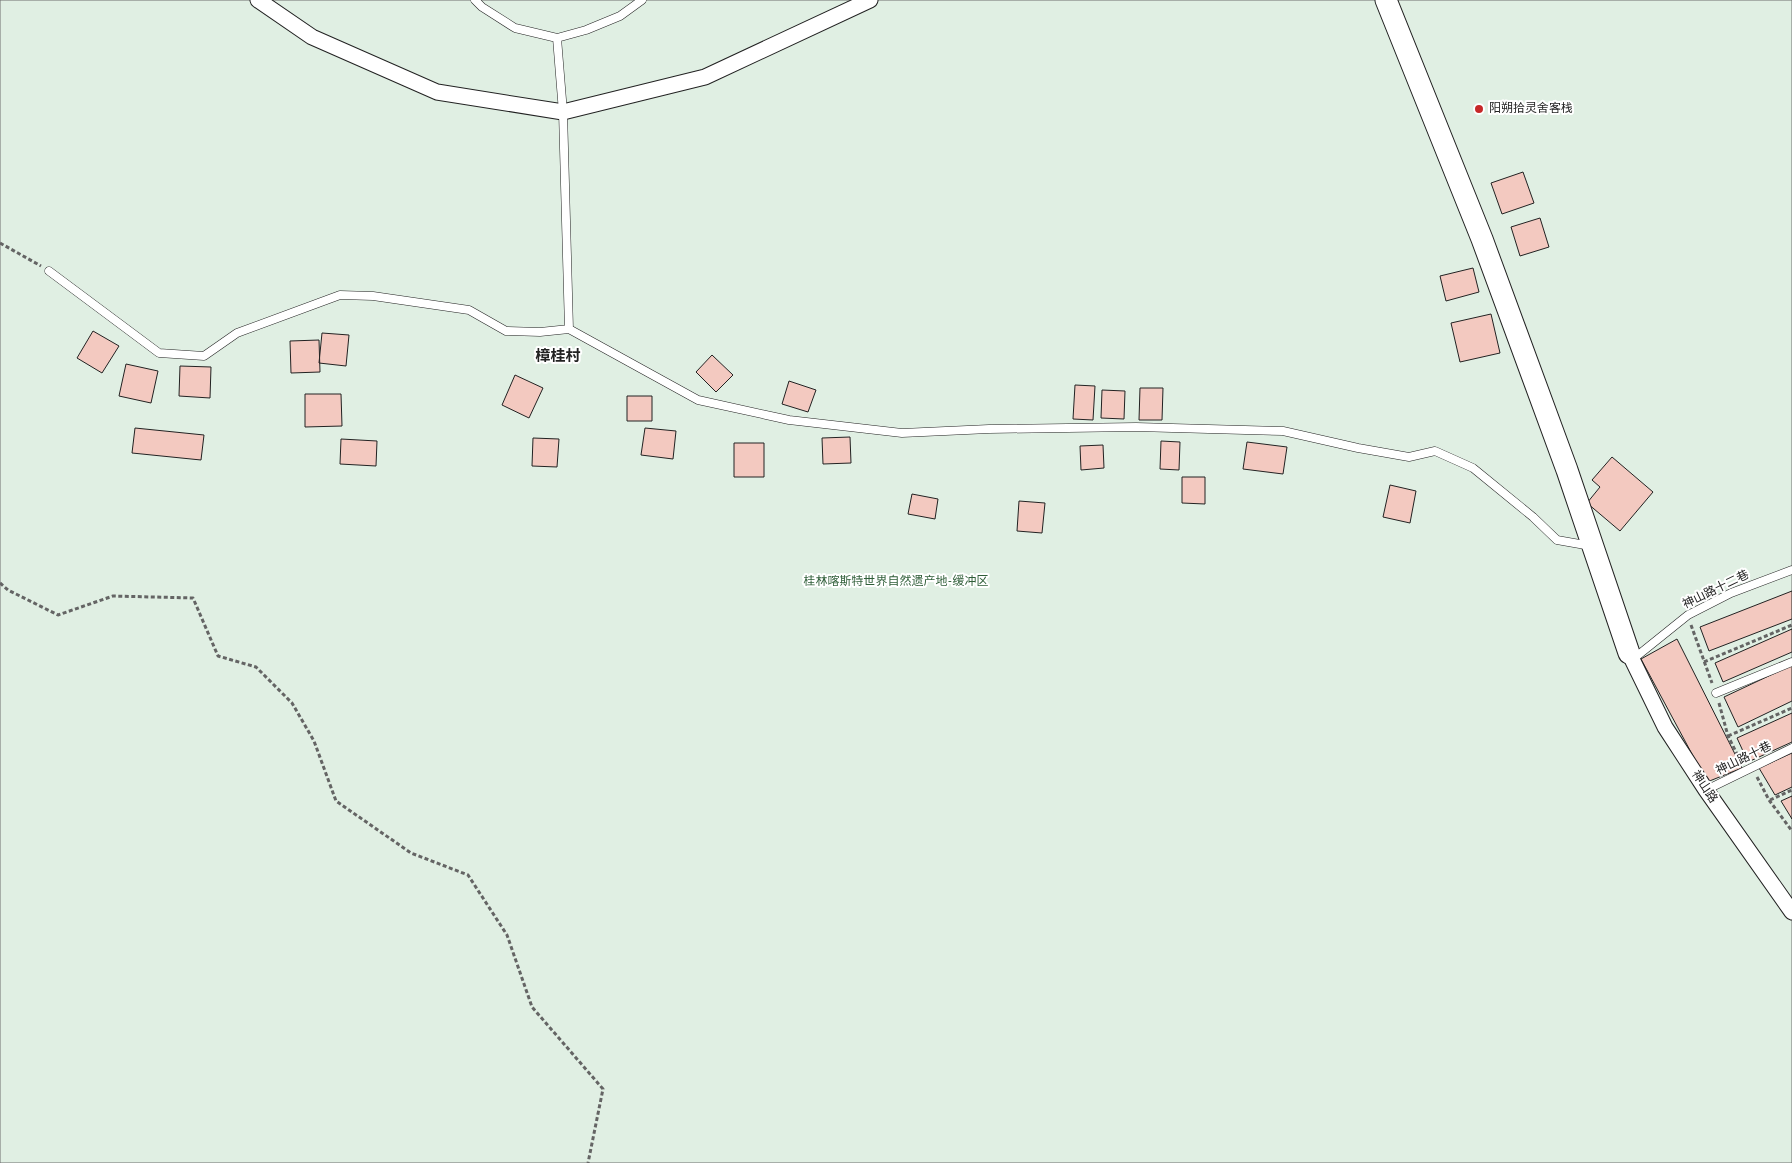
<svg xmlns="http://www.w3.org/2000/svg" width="1792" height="1163" viewBox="0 0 1792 1163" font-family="Overpass,'Noto Sans SC',sans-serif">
<rect width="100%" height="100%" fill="#fff"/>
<path fill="#e0efe3" stroke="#6f6f6f" d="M0,0H1792V1163H0Z"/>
<path fill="#f3c9c0" stroke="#222" d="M1523,172L1534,203L1502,214L1491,183Z
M1540,218L1549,247L1520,256L1511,227Z
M1473,268L1479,292L1446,301L1440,276Z
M1491,314L1500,353L1460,362L1451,323Z
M93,331L119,346L102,373L77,358Z
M322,333L349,335L346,366L319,363Z
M319,340L320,372L291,373L290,341Z
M712,355L733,375L716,392L696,372Z
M126,364L158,371L151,403L119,396Z
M180,366L211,367L210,398L179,396Z
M515,375L543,388L529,418L502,405Z
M789,381L816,390L808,412L782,404Z
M1075,385L1095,386L1093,420L1073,419Z
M1140,388H1163L1162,420H1139Z
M1102,390L1125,391L1124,419L1101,418Z
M305,394H341L342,426L305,427Z
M627,396H652V421H627Z
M135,428L204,435L201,460L132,453Z
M645,428L676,431L673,459L641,455Z
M850,437L851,463L823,464L822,438Z
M533,438L559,439L557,467L532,466Z
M341,439L377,441L376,466L340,464Z
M1161,441L1180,442L1179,470L1160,469Z
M1247,442L1287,447L1283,474L1243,469Z
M734,443H764V477H734Z
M1103,445L1104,468L1081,470L1080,446Z
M1612,457L1653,492L1620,531L1587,503L1600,487L1592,480Z
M1182,477H1205V504L1182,503Z
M1390,485L1416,491L1410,523L1383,517Z
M912,494L938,499L935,519L908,514Z
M1019,501L1045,503L1042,533L1017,531Z
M1792,591V619L1709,651L1700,627Z
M1792,629V652L1723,682L1715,663Z
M1677,639L1742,768L1707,782L1641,659Z
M1792,665V701L1738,727L1724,697Z
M1792,713V742L1748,762L1737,738Z
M1792,753V787L1775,795L1759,768Z
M1792,796V819L1781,801Z"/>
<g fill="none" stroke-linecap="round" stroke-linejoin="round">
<defs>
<path id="lane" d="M475,0L482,7L515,28L557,38L586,30L620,16L642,0
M557,38L563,112L569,329L698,400L789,420L902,433L989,429L1136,427L1283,431L1358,448L1409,457L1435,451L1473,468L1533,517L1557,540L1591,546
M49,271L159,353L204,356L237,333L340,295L373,296L469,310L506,331L540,332L569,329
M1632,660L1688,615L1731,593L1792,570
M1716,693L1792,662
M1706,790L1792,748"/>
<path id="street" d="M258,0L312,37L437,92L563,112L705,77L870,0
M1629,653L1665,727L1706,790L1792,912"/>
<path id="secondary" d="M1386,0L1482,239L1567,470L1629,653"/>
</defs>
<use href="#lane" stroke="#222" stroke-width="9"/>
<use href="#street" stroke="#222" stroke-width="17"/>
<use href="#secondary" stroke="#222" stroke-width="23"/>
<path stroke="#646464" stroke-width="3" stroke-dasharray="4 2.5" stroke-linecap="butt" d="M0,243L41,266
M0,583L8,590L58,615L113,596L193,598L218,656L256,667L292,703L314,741L336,801L411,853L468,875L507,935L532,1007L603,1089L588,1163
M1691,625L1712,683
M1704,662L1792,625
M1719,703L1728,736L1741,762
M1728,736L1792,708
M1757,777L1769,800L1792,831
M1770,800L1792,790"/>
<use href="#lane" stroke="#fff" stroke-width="8"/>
<use href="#street" stroke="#fff" stroke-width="15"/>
<use href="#secondary" stroke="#fff" stroke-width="21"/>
</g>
<circle fill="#c62828" stroke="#fff" stroke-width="2" cx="1479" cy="109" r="5"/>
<g text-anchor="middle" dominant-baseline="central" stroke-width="4" stroke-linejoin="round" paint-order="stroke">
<g font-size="12" fill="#222" stroke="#fff" text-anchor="start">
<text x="1489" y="109">阳朔拾灵舍客栈</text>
</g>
<g font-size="12" fill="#2f5e38" stroke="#fff">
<text x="896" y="582">桂林喀斯特世界自然遗产地-缓冲区</text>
</g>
<g font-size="12" fill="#222" stroke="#fff">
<text transform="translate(1716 590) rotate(-26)">神山路十二巷</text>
<text transform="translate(1744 759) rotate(-26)">神山路十巷</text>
<text transform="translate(1704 787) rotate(56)">神山路</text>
</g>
<g font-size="15" font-weight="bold" fill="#222" stroke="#fff">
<text x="558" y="357">樟桂村</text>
</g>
</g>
</svg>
